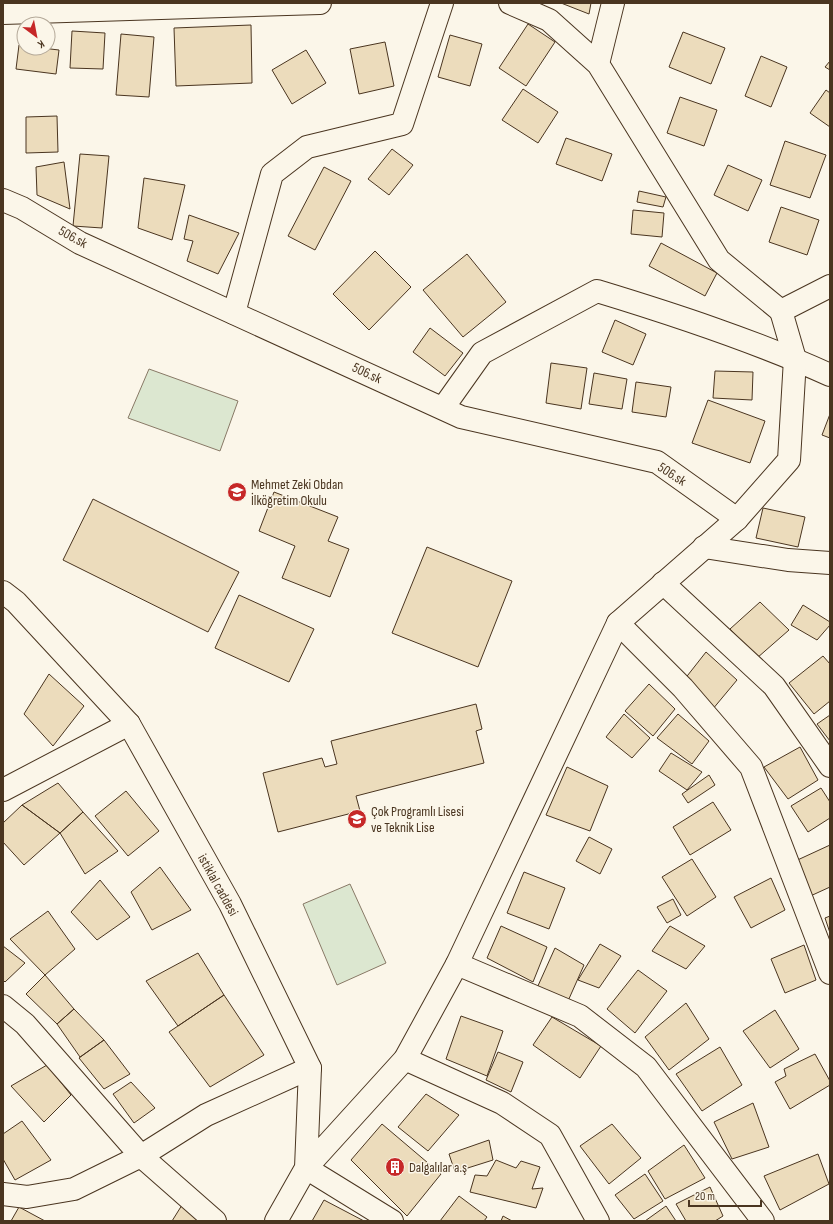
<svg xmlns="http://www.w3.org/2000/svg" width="833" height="1224" viewBox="0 0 833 1224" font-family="'Sofia Sans Condensed',sans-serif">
<rect width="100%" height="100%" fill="#fbf6e9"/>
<path fill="#dce7d0" stroke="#887966" d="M149,369L238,401L220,451L128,418Z
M350,884L386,963L337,985L303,904Z"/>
<path fill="#ecdcbc" stroke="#4a3520" d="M561,3H591L589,14Z
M25,20L49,21L48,39V24H24Z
M528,24L555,42L526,86L499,68Z
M251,25L252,83L176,86L174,28Z
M72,31L105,33L103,69L70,68Z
M683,32L725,48L711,84L669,67Z
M121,34L154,37L149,97L116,95Z
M450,35L482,44L470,86L438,77Z
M385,42L394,86L359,94L350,49Z
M19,45L24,46V48H42L59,50L56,74L16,69Z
M306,50L326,83L292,104L272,70Z
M761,56L787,67L771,107L745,96Z
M830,61V70L825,67Z
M523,89L558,112L538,143L502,120Z
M826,90L830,93V127L810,113Z
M680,97L717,110L704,146L667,133Z
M57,116L58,152L26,153V117Z
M566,138L612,154L602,181L556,164Z
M785,141L826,155L810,198L770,185Z
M392,149L413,165L389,195L368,179Z
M80,154L109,156L102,228L73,226Z
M64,162L70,209L37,195L36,167Z
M728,165L762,180L748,211L714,195Z
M324,167L351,181L315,250L288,236Z
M144,178L185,185L172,240L138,228Z
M639,191L666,197L663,207L637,202Z
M781,207L819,220L807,255L769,242Z
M633,210L664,213L662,237L631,234Z
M189,215L239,233L218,274L187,261L193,241L184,239Z
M661,243L717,273L705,296L649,266Z
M375,251L411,287L369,330L333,294Z
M467,254L506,302L463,337L423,290Z
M615,320L646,334L633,365L602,352Z
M430,328L463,353L445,376L413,352Z
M551,363L587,368L581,409L546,403Z
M715,371L753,372L752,400L713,398Z
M594,373L627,379L622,409L589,404Z
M636,382L671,387L666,417L632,412Z
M708,400L765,421L750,463L692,443Z
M830,414V438L822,435Z
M274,492L338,517L328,541L349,549L330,597L282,578L295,546L259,531Z
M93,499L239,572L208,632L63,560Z
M763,508L805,517L798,547L756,538Z
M427,547L512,581L478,667L392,633Z
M239,595L314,629L289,682L215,648Z
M760,602L789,630L757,658L730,629Z
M803,605L830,622V625L817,640L791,625Z
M706,652L737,680L712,710L684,680Z
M823,656L830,664V701L814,714L789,683Z
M49,674L84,706L53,746L24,714Z
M649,684L675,709L653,736L625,711Z
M476,704L482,729L476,731L484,763L356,796L360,811L278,832L263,773L322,758L325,767L337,764L331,741Z
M624,714L650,738L632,758L606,737Z
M678,714L709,741L692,764L657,738Z
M830,715V741L817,724Z
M800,747L818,780L788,799L764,767Z
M671,753L702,772L687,790L659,771Z
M567,767L608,786L590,831L546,815Z
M709,775L715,785L688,803L682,794Z
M58,783L83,812L60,833L22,805Z
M821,788L830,802V818L808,832L791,806Z
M126,791L159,831L128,856L95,816Z
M713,802L731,830L690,855L673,827Z
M22,805L60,833L24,865L3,842V823Z
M83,812L118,851L85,874L60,833Z
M589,837L612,849L600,874L576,861Z
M830,845V887L806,898L791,863Z
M692,859L716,897L687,916L662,877Z
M160,867L191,910L152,930L131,892Z
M524,872L565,888L549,929L507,913Z
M771,878L785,910L751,928L734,897Z
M100,880L130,917L97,940L71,912Z
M673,899L681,915L667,923L657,907Z
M48,911L75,949L45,975L10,939Z
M830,916V933L825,918Z
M501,926L547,947L533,982L487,958Z
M670,926L705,946L686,969L652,951Z
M600,944L621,956L599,988L578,980Z
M804,945L816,980L785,993L771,959Z
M3,946L25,963L5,982L3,980Z
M555,948L584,965L568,1001L537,988Z
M198,953L224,995L178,1026L146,981Z
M638,970L667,991L635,1033L607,1009Z
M45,975L74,1009L57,1024L26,994Z
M224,995L264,1055L210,1087L169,1032Z
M686,1003L709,1039L669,1070L645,1037Z
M74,1009L104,1040L80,1057L57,1024Z
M775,1010L799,1049L770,1068L743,1031Z
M461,1016L503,1031L487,1076L446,1059Z
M552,1017L601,1046L580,1078L533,1045Z
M104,1040L130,1074L104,1089L79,1058Z
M720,1047L742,1085L702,1111L676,1074Z
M498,1052L523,1062L511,1092L486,1080Z
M815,1054L830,1081V1085L790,1109L775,1082L786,1076L784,1069Z
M47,1065L71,1095L44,1122L11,1086Z
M131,1082L155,1108L134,1123L113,1094Z
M426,1094L459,1115L428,1151L398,1127Z
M753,1103L769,1147L732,1159L714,1122Z
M22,1121L51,1160L15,1180L3,1159V1134Z
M382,1124L441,1174L407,1216L351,1160Z
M612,1124L641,1158L609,1184L580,1146Z
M489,1140L493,1160L455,1172L449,1154Z
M684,1145L705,1178L665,1199L648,1171Z
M818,1154L829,1184L780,1210L764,1176Z
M496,1160L516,1168L521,1161L540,1167L532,1189L543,1188L536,1208L470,1192L475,1175L487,1176Z
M645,1174L663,1201L634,1219L615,1195Z
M710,1187L723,1216L715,1221H686L676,1204Z
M459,1196L487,1217L484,1221H440Z
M324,1200L364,1221H312Z
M182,1205L200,1221H172Z
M666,1206L676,1221H645Z
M19,1207L45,1221H11Z
M503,1216L512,1221H501Z"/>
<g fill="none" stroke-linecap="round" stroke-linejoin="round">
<defs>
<path id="minor" d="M510,3L549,20L598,64L719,260L781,311
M3,13L320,3
M598,64L613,3
M234,313L272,174L307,147L402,124L442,3
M443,408L482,353L597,291C676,315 755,341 830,375
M704,547L788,560L830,563
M663,583L774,686L830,766
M618,623L683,688L751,767L830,973
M3,790L129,724
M457,964L580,1016L646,1067L763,1221
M3,1006L25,1024L141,1156L215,1221
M405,1059L502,1103L550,1135L598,1221
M306,1168L392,1221
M3,1194L27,1197L74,1189L141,1156L206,1115L310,1068"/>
<path id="tertiary" d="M3,200L22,208L80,243L461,417L657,462L737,519"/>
<path id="secondary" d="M3,592L16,602L129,724L230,904L310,1068L306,1168L276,1221
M306,1168L405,1059L457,964L618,623L737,519L789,460L795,359L781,311L830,286"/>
</defs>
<use href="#minor" stroke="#4a3520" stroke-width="24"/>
<use href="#tertiary" stroke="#4a3520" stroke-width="24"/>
<use href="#secondary" stroke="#4a3520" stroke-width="24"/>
<use href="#minor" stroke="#fbf6e9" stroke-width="22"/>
<use href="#tertiary" stroke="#fbf6e9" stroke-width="22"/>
<use href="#secondary" stroke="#fbf6e9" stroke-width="22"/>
</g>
<defs>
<symbol id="school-disc" viewBox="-11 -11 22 22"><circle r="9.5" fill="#c62828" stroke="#fbf6e9"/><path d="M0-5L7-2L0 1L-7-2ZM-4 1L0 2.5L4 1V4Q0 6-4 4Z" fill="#fff"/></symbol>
<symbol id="building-disc" viewBox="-11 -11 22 22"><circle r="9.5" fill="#c62828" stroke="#fbf6e9"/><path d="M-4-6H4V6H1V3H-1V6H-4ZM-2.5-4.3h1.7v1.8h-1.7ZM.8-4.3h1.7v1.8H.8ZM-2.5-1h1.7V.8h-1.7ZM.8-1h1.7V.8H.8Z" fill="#fff"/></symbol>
</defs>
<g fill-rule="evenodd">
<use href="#school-disc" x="226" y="481" width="22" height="22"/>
<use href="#school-disc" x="346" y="808" width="22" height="22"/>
<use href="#building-disc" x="384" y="1156" width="22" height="22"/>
</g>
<g text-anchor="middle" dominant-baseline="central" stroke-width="3" stroke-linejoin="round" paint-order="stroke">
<g font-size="14" fill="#4a3520" stroke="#fbf6e9">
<text transform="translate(73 237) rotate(29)">506.sk</text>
<text transform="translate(367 373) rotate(25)">506.sk</text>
<text transform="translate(672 474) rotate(33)">506.sk</text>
<text transform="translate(218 885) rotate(61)">istiklal caddesi</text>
</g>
<g font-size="14" fill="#4a3520" stroke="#fbf6e9" text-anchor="start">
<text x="251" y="484">Mehmet Zeki Obdan<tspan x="251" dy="16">İlköğretim Okulu</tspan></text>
<text x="371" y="811">Çok Programlı Lisesi<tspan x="371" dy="16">ve Teknik Lise</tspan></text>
<text x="409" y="1167">Dalgalılar a.ş</text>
</g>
</g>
<rect width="833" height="1224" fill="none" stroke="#4a3520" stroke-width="8"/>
<g transform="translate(36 36) rotate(148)"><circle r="19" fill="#fbf6e9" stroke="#b4a999"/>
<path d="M0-3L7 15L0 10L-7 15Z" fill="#c62828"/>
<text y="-6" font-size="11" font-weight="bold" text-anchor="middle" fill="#4a3520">K</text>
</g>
<path d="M689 1200v6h72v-6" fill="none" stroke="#4a3520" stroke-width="2"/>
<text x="695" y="1200" font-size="12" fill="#4a3520" stroke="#fbf6e9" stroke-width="3" paint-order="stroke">20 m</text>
</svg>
